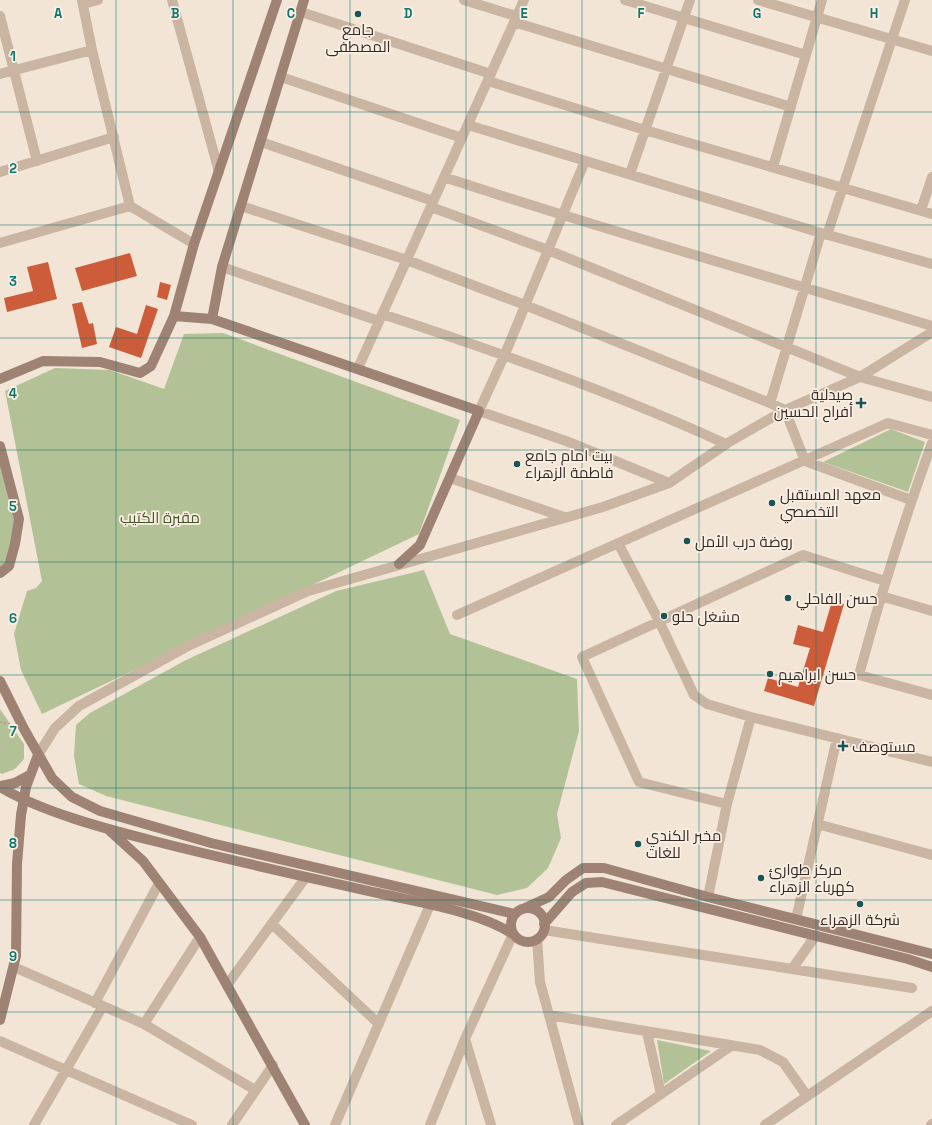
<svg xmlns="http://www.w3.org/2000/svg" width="932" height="1125" viewBox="0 0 932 1125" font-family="'Space Grotesk',Cairo,sans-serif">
<rect width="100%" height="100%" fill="#f2e5d6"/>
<path fill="#b3c296" d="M223,333L460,420L419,534L42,714L21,670L14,634L27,591L36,588L42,581L5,391L55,368L110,370L164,389L184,334Z
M891,429L925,442L908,492L823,462Z
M0,446L19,519L15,544L0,573Z
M424,570L450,634L577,679L579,731L557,814L561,838L548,868L527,888L497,895L106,796L79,784L74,756L76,725L90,713L184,661L336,591Z
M0,709L24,744V759L15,769L2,774L0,773Z
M657,1040L711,1051L664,1084Z"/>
<path fill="#cd5d3a" d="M130,253L137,276L82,291L75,268Z
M48,262L57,299L7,312L4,298L33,291L27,267Z
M160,282L171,285L167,300L157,297Z
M82,302L89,324L93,323L97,344L82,348L72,304Z
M146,305L158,309L141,358L109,347L116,327L137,334Z
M832,601L844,604L814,706L764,691L768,678L798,687L810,648L793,644L798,625L823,632Z"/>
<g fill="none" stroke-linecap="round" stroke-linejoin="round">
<path stroke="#b69e8c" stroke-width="2" stroke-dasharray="2 2" stroke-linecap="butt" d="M0,722L10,724"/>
<path stroke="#cab4a2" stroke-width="10" d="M82,0L92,50L130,206
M464,0L516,16
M625,0L806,55
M758,0L932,51
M83,4L98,0
M301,12L491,74
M0,16L37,161
M514,22L791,107
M0,74L92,50
M281,77L462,138
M488,81L645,130L932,214
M468,125L821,233L932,264
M261,142L433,201
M585,161L505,354L479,411L566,441L669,483
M773,167L822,0
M0,172L114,137
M630,174L690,0
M444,177C606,231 770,276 932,326
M241,206L407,260L525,305L770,403L785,410L805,461L911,500
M431,207L548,250L860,377L932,397
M921,210L932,177
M827,235L905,0
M0,243L130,206L194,244
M222,267L379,321
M382,314C499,352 615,393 726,444
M358,368L524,0
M770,403L821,233
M932,443C904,520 880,597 859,675L932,695
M450,478L564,517
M618,543L659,621L694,695L707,704L751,717L932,762
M881,596L932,611
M457,615L888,423L932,435
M727,804L639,782L582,657L803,555L885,581
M817,824L932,855
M708,897L727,804L751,717
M796,919L837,738
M272,924L379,1024
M544,930L792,969L816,935
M537,939L540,982L579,1125
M14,967L144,1024L255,1090
M792,969L912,988
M227,985L306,877
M95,1003L159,883
M549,1015L760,1050L783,1062L807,1096
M144,1024L200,937
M647,1032L661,1094
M465,1039L491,1125
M0,1041L192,1125
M34,1125L103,1006
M232,1125L273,1065
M335,1125L430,905
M430,1125L465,1039L513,934
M616,1125L731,1046
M765,1125L932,1011
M931,1125L932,1124"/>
<path stroke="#cab4a2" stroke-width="10" d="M172,0L219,172
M38,755L55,728L79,706L186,647L308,591L603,507L669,483L726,444L785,410L860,377L932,332"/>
<path stroke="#9e8374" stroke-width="10" d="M174,316L194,244L277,0
M212,319L222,267L304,0
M0,379L43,361L100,362L140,373L151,366L174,316L212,319L479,411L420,545L399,564
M0,446L19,519L15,544L9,566L0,573
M0,681L24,729L52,778L72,797L100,811L211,843L515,914
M0,786L15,783L30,775
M0,787C42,812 106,829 154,841C228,860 303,876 378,893C420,903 477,911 513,934
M110,831L143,861L200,937L305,1125
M525,908L549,897L566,880L583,868H604L708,897L932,954
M511 925a17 17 0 1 1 34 0a17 17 0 1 1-34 0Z
M544,924L572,892L586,883L602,882L908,959L932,967
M0,1020L16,956L17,864L21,815L26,787L38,755"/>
</g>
<path fill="none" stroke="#0f766e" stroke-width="1" stroke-opacity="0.55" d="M116,0V1125M233,0V1125M350,0V1125M466,0V1125M582,0V1125M699,0V1125M816,0V1125M0,112H932M0,225H932M0,338H932M0,450H932M0,562H932M0,675H932M0,788H932M0,900H932M0,1012H932"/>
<g fill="#195458" stroke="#faefe3" stroke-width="1.5">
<circle cx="358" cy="14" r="4"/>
<path d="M859 397h4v4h4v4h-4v4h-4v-4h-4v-4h4z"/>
<circle cx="517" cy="464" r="4"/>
<circle cx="772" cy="503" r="4"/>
<circle cx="687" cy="541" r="4"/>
<circle cx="788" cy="598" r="4"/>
<circle cx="664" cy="616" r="4"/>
<circle cx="770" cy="674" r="4"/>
<path d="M841 740h4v4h4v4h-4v4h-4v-4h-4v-4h4z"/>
<circle cx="638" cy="844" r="4"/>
<circle cx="761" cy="878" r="4"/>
<circle cx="860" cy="904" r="4"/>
</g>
<g text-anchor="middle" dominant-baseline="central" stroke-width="3.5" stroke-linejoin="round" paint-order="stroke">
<g font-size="15" fill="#352a25" stroke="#faefe3" text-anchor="start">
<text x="358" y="29" text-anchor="middle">جامع<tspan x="358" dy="17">المصطفى</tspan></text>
<text x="853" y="394" text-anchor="end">صيدلية<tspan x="853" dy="17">أفراح الحسين</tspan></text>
<text x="525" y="455">بيت امام جامع<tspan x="525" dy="17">فاطمة الزهراء</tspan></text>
<text x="780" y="494">معهد المستقبل<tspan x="780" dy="17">التخصصي</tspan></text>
<text x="695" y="541">روضة درب الأمل</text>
<text x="796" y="598">حسن الفاحلي</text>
<text x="672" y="616">مشغل حلو</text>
<text x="778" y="674">حسن ابراهيم</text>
<text x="852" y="746">مستوصف</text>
<text x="646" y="835">مخبر الكندي<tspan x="646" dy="17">للغات</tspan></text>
<text x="769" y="869">مركز طوارئ<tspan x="769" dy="17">كهرباء الزهراء</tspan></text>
<text x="860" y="919" text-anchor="middle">شركة الزهراء</text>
</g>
<g font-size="15" fill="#445427" stroke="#faefe3">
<text x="160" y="517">مقبرة الكتيب</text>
</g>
</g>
<g font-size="13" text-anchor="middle" font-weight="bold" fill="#0f766e" stroke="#faefe3" stroke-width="3.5" stroke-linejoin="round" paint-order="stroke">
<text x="58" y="18">A</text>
<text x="175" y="18">B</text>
<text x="291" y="18">C</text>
<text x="408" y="18">D</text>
<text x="524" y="18">E</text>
<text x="641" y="18">F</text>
<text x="757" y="18">G</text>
<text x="874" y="18">H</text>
<text x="13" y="61">1</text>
<text x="13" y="173">2</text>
<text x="13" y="286">3</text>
<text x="13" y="398">4</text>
<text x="13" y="511">5</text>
<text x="13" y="623">6</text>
<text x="13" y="736">7</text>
<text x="13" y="848">8</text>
<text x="13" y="961">9</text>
</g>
</svg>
